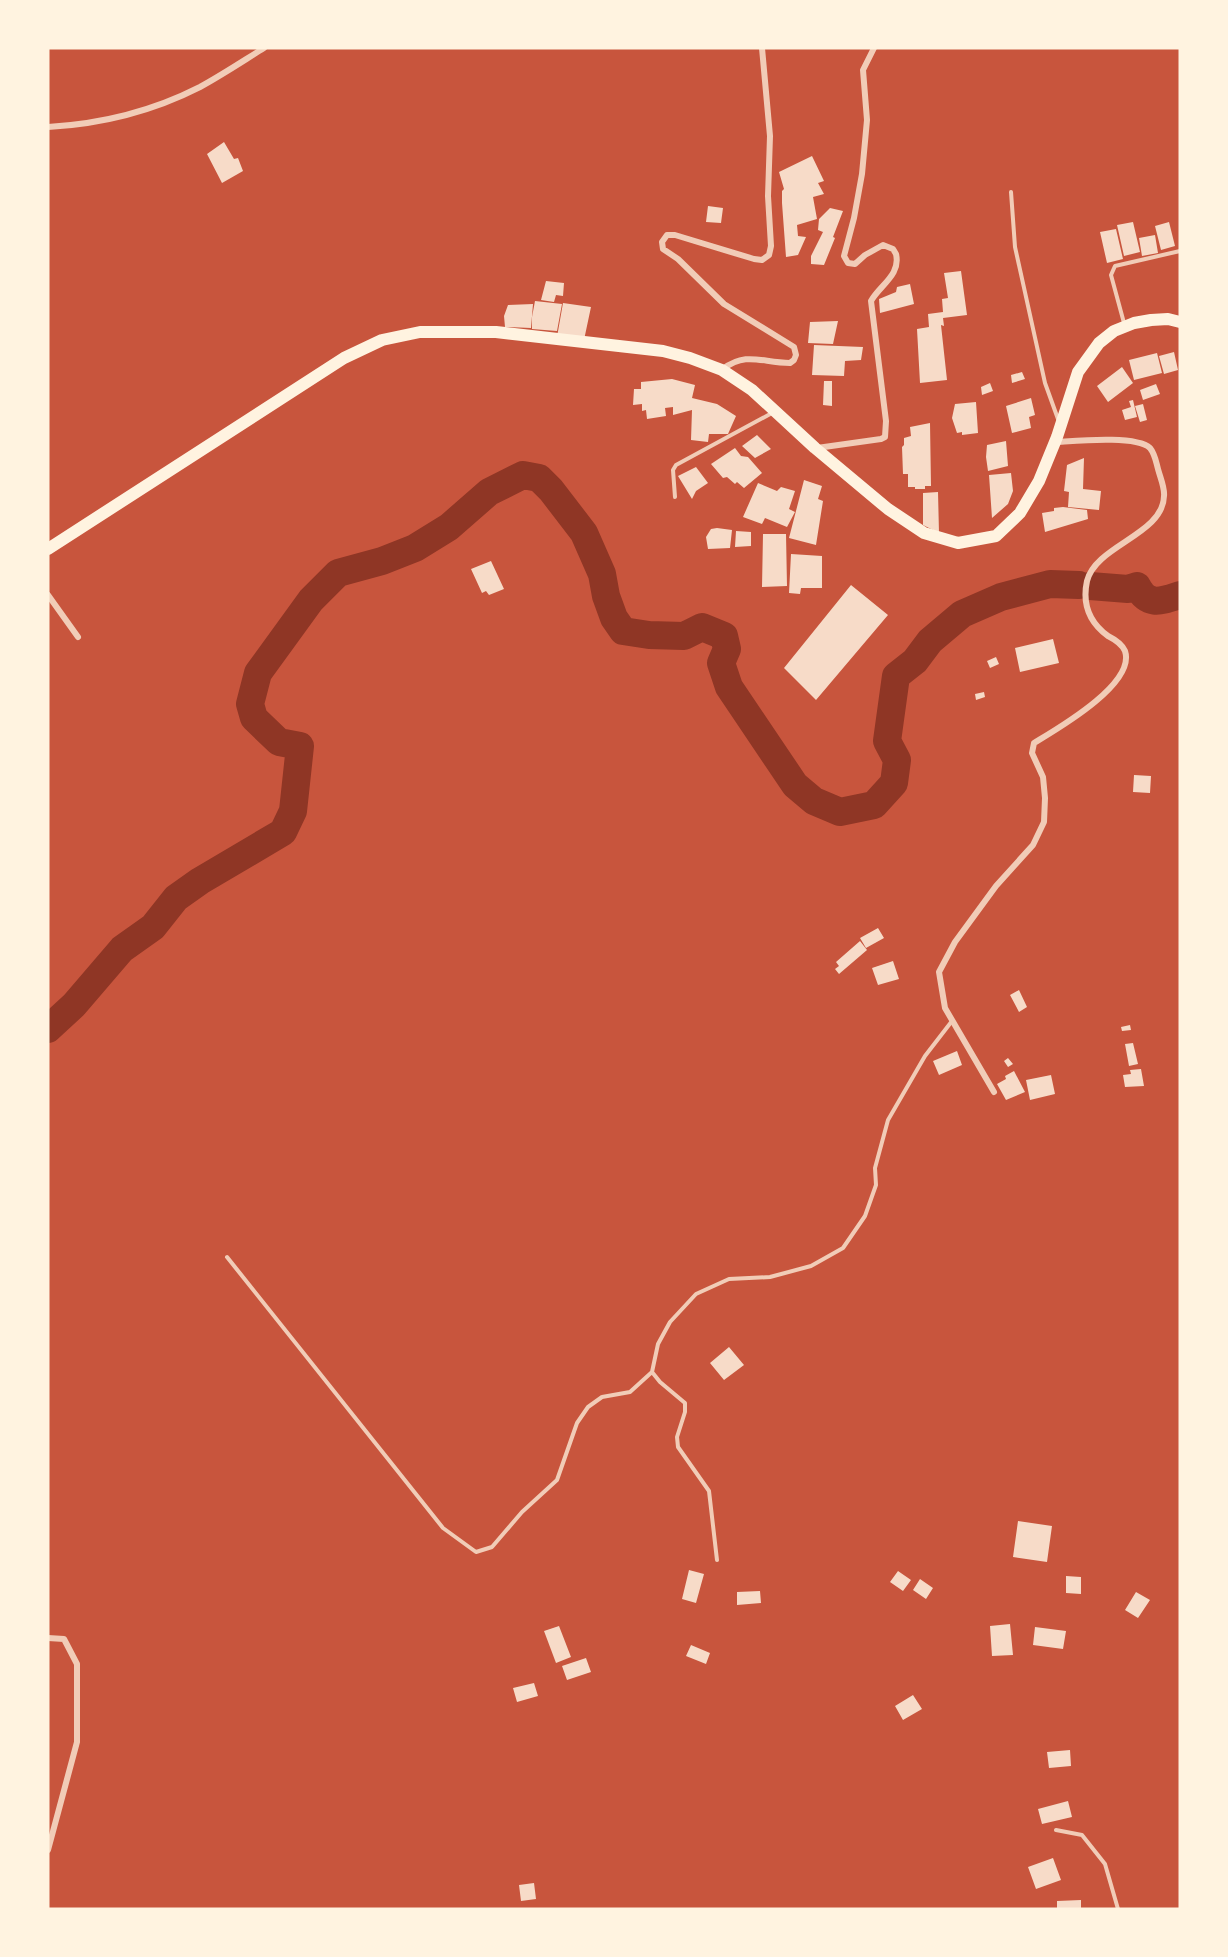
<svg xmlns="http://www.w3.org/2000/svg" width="1228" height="1957" viewBox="0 0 1228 1957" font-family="Barlow,sans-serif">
<rect width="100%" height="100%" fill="#c8553d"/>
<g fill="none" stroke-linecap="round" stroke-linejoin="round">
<path stroke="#8f3625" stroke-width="28" d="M1090,586L1128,589L1137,586C1148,607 1161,601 1180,595
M48,1029L74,1005L122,949L153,927L176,898L200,881L283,832L293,811L300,746L279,742L254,718L250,704L258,673L311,600L338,573L382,561L415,548L449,527L489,492L523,475L539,478L551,490L584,533L602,574L606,596L614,618L623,631L649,635L684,636L702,627L724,636L727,649L721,663L729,687L795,785L814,801L840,812L874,805L894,783L897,760L887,741L896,676L915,661L930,641L962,614L1001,597L1050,584L1079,585"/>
</g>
<path fill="#f7dbc8" d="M224,142L234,159L238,158L243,171L222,183L207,154Z
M812,156L824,181L818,183L824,194L813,197L817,219L797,225L798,236L806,237L798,255L786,257L782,203V191L784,189L779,172Z
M708,206L723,208L721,223L706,222Z
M830,208L843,211L833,237L835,238L824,265L811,264V256L823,232L818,230L819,219Z
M1133,222L1140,252L1124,256L1117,225Z
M1169,222L1175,246L1161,250L1155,226Z
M1116,229L1123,259L1107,263L1100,232Z
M1155,235L1158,253L1142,256L1139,238Z
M961,271L967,315L943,318L944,326L941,325L947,380L920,383L917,329L929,327L928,314L943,312L942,299L948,298L944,273Z
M546,281L564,283L563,296L556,295L554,302L541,300Z
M910,284L914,304L880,313L879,299L896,292L897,287Z
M535,301L562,304L557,331L532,329V317Z
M563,303L591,307L584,340L557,337Z
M533,304L531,328L505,327L504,316L508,305Z
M838,321L833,344L808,343L810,322Z
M814,345L863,347L861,360L845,361L844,376L812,375Z
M1174,352L1178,370L1164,374L1159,356Z
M1157,353L1162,373L1134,380L1129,360Z
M1122,367L1133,383L1108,402L1097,386Z
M1022,372L1025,379L1012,383L1011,375Z
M672,379L695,385L692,398L717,404L736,416L728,434H709L708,442L691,440L692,410L673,415V407L665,408L666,416L647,419L646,410L642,411V404L633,405L634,389H641V382Z
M824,381H832V406L823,405Z
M990,383L993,391L982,395L981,387Z
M1156,384L1160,394L1143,400L1140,390Z
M1031,398L1035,415L1029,417L1031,428L1012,433L1006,406Z
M1133,400L1137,417L1125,420L1122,410L1131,407L1129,401Z
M976,402L978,433L962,435V432L957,433L952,418L955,404Z
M1143,404L1147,420L1140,422L1135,406Z
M930,423L931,486H925V489H915V487H908V474H903L902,447L904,445V438L911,436L910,427Z
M757,435L771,449L755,458L742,446Z
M1006,441L1008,466L988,471L986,457L987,445Z
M735,448L741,456L748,457L762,473L744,488L737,482L735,484L727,477L723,478L711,464Z
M1084,458L1083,489L1101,491L1099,510L1068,507L1069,492L1064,491L1067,465Z
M696,467L708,483L696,491L692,499L678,476Z
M1011,473L1013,491L1008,504L992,518L989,475Z
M804,480L822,486L818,499L823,501L816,545L789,538Z
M758,483L777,491L781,487L795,491L789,509L795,512L787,527L765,518L762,524L743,517Z
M938,492L939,533L923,525V493Z
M1063,507L1087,510L1088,519L1045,532L1042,513L1054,511V508Z
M717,528L732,530L730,548L708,549L706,537L711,529Z
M736,531L751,532V546L735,547Z
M763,534H786L787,586L762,587Z
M791,554L822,556V588H801L800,594L789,593Z
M491,561L504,589L489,595L486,591L482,593L471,569Z
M851,585L888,615L816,700L784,668Z
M1053,639L1059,663L1020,672L1015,648Z
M996,657L999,664L990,668L987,661Z
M984,692L985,697L976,700L975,694Z
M1134,775L1151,776L1150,793L1133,792Z
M878,928L884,938L866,948L860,938Z
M860,941L867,950L839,974L835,969L839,966L836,962Z
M893,961L899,979L878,985L872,968Z
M1019,990L1027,1007L1019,1012L1010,995Z
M1130,1025L1131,1030L1122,1031L1121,1027Z
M1133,1043L1138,1064L1129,1066L1125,1044Z
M957,1051L962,1065L939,1075L933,1061Z
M1008,1058L1013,1064L1008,1067L1004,1061Z
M1141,1069L1144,1086L1125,1087L1123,1075L1131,1074L1130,1070Z
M1014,1071L1025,1092L1006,1100L997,1084L1006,1079L1005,1076Z
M1051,1075L1055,1094L1030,1100L1026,1080Z
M729,1347L744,1365L724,1380L710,1363Z
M1018,1521L1052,1526L1047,1562L1013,1557Z
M689,1570L704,1574L696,1603L682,1599Z
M898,1571L911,1580L903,1591L890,1582Z
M1066,1576L1081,1577V1594L1066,1593Z
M920,1579L933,1588L926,1599L913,1590Z
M760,1591L761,1603L737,1605V1592Z
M1136,1592L1150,1600L1138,1618L1125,1610Z
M1010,1624L1013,1655L992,1656L990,1626Z
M559,1626L571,1657L556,1663L544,1631Z
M1035,1627L1066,1631L1063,1649L1033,1645Z
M691,1645L710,1653L706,1664L686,1656Z
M586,1658L591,1672L567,1680L562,1666Z
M534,1683L538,1696L517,1702L513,1688Z
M913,1695L922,1709L903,1720L895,1706Z
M1070,1750L1071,1766L1049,1768L1047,1752Z
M1068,1801L1072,1817L1042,1824L1038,1809Z
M1053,1858L1061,1880L1036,1889L1028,1867Z
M534,1883L536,1899L521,1901L519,1885Z
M1081,1900V1909H1057V1901Z"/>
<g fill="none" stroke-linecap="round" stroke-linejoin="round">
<path stroke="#f1ccb7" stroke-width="4" d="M1011,192L1015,247L1045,383L1058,419
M1124,323L1111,275L1115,266L1180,251
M675,497L673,470L676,465L772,413
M227,1257L443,1528L476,1552L492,1547L522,1512L557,1480L577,1423L588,1407L602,1397L630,1392L652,1372
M717,1560L709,1491L678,1447L677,1437L685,1412V1403L660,1382L652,1372L658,1344L670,1322L696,1294L729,1279L770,1277L811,1266L843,1248L865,1216L876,1185L875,1168L888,1120L925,1056L952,1021
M1056,1830L1082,1835L1105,1864L1118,1909"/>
<path stroke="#f1ccb7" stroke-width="6" d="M48,127C101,124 153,111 200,87C222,75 243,61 264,48
M723,369C747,351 762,363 790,363L794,360L796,355L794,347L724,304L678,259L663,249L662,242L667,235H675L754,259L762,260L769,255L771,246L768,196L770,136L762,48
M817,448L881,439L885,437L886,421L871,301C880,285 901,275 896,254L893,249L883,245L865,255L855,264L848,263L844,256L854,218L862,174L867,120L863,70L874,48
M48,595L78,637
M994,1092L945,1008L939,972L955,942L996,886L1033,845L1044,822L1045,798L1043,777L1032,753L1034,743C1057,729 1136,684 1125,651C1122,644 1114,639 1108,636C1089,622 1082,604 1087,581C1096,545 1163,535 1164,496C1165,488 1160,477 1158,469C1156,462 1155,454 1150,448C1136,435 1075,441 1056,442
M48,1638L64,1639L77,1664V1742L48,1850"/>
<path stroke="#fff3e0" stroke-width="12" d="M48,549L344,358L382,340L420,332H496L663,351L690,358L722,370L752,390L815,448L888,509L924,533L958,543L996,536L1020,513L1039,481L1057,437L1078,372L1099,343L1114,331L1134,323L1151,320L1168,319L1180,322"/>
</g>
<rect width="1228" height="1957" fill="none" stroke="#fff3e0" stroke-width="99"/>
</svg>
